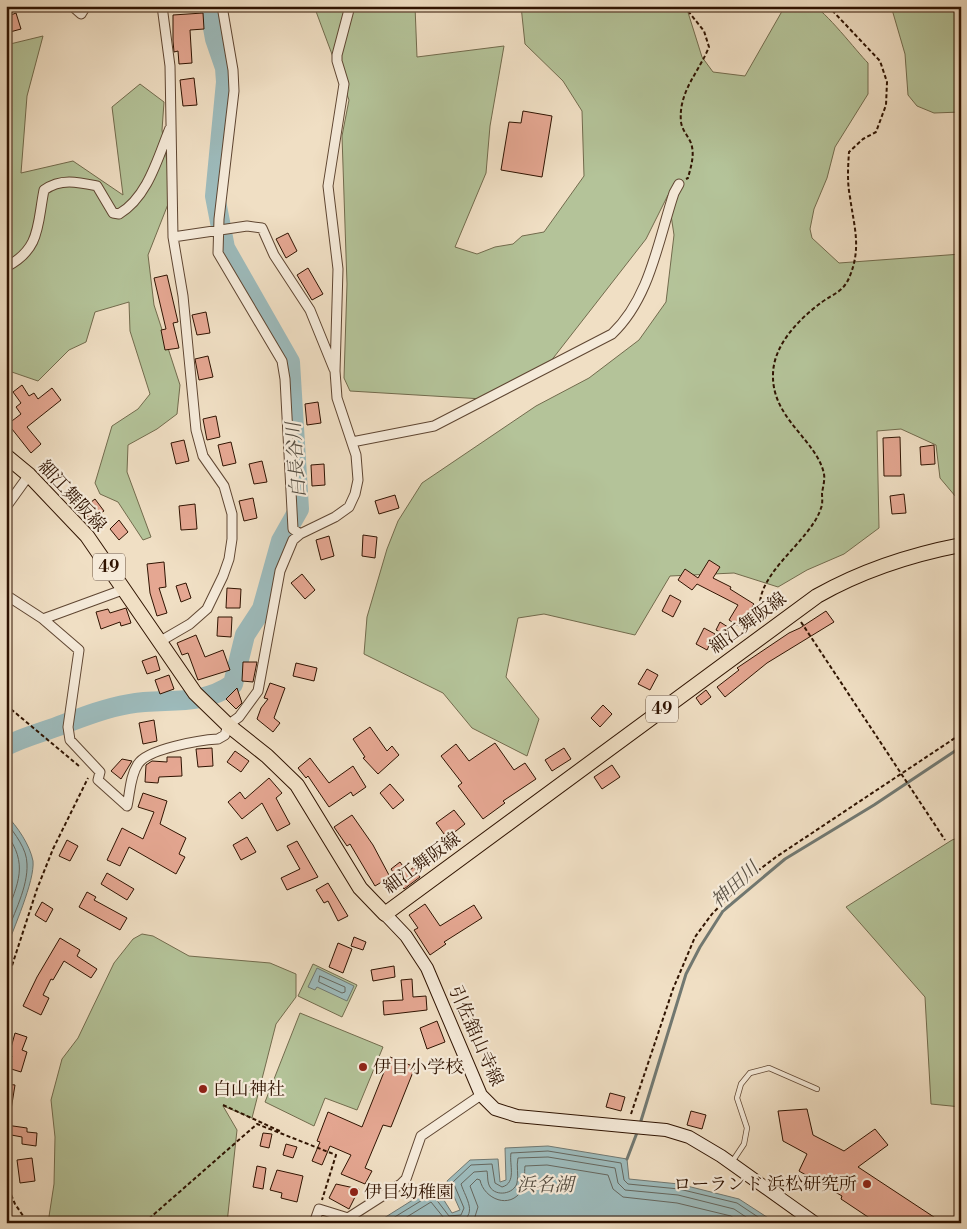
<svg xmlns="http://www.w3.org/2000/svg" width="967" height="1229" viewBox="0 0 967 1229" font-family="'Libre Bodoni','Noto Serif JP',serif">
<rect width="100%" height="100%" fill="#f0dfc4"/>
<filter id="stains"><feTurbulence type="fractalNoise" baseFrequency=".004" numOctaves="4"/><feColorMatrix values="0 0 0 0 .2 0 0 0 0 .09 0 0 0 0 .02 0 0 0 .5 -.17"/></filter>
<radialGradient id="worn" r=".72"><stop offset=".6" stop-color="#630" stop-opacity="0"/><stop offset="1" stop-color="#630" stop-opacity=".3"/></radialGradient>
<path fill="#b4c399" stroke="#726b4d" d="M314,6H415L417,57L504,46L490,126L486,173L455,247L477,254L495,247L513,244L522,236L544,232L584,176L582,111L563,81L525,44L521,6H686L702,57L713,72L745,76L785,6C793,6 804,4 813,6C824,9 857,52 868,63V94L835,147L827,178L814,209L810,229L812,238L839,263L961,254V503L940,478L936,445L901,429L877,431L879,528L844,554L807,570L778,587L734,573L670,576L635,635L544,614L518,618L506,677L539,719L527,756L472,728L443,693L364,654L367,617L387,549L398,521L422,483L536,406L589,378L639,340L666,302L674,235L668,195L646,239L547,366L483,399L350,391L344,378L347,284L342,136L349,100Z
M891,6H961V112L934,113L917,106L908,95L905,54Z
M43,36L27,96L21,173L73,161L123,195L112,107L140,84L164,102L162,130L172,194L148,255L154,305L180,385L177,414L157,429L128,445L127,472L151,537L143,540L118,502L100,494L95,483L112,426L138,409L150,394L130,331L129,302L95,312L86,342L69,350L38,381L6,370V45Z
M961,837V1107L931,1104L925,997L846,907L952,840Z
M142,934L153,936L189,956L270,963L296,974V997L276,1024L252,1118L223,1106L237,1130L227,1223H48L54,1184L55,1137L51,1100L62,1059L78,1038L114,963L133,939Z
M313,964L357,985L342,1017L298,996Z
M300,1013L383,1047L357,1110L325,1098L314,1126L265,1102Z"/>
<path fill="#9dbbbc" stroke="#717871" d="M6,815C17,826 30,845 33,861C35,881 13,929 6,950Z
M317,968L354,986L347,1001L317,987L315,990L308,987Z
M548,1146L627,1159L629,1179L679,1184L739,1199L776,1223H376L435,1186L452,1213L460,1210L447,1181L470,1160L498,1159L500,1182L506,1180L505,1148Z"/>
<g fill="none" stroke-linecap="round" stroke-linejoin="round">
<path stroke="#66675e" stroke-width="1" d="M6,822C15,834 27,849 27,864C28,887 14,913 6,935
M6,833C29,865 18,882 6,916
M320,976L345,987V992L342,993L319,982Z
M385,1223L432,1194L449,1216L461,1215L464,1208L453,1182L471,1165L492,1164L495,1183L502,1187C517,1183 509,1164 511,1153L548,1151L621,1163L624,1180L628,1184L679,1189L737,1203L767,1223
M397,1223L431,1202L448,1223
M458,1223C479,1215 466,1199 461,1184L474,1172L487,1171C488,1176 487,1182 490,1187C496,1197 514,1194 517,1183C519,1175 516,1166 518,1158L548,1157L615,1168L618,1183L625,1190L678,1195L734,1209L755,1223
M473,1223L478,1207L470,1186L477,1179L480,1180C484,1199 510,1210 522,1190C526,1182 524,1173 525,1166L547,1165L608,1175L613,1189L623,1197L677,1203L731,1216L741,1223"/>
<path stroke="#717871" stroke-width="3" d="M640,1124L686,974L700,947L723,911L785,859L874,805L961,747
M627,1159L638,1130"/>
<path stroke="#9dbbbc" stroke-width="20" d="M6,746C25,736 44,732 64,724C85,716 106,708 129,704C165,697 199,708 233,684L245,635L262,609L281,541L299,509L290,362L225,248L215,196L226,82L225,68L215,39L209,6"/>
</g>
<path fill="#e5a792" stroke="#2f1301" d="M16,13L21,29L10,32L6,17Z
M203,13L204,29L190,30L192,63L179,64L178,51L174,52L173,41V15Z
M194,78L197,105L183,106L180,80Z
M523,111L552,116L542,177L501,170L509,122L521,123Z
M288,233L297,251L286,258L276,239Z
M308,268L323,294L312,300L297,275Z
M167,275L178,322L173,323L179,348L165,350L161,330L166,329L154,278Z
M206,312L210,333L197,335L192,315Z
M208,356L213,377L199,380L195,359Z
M22,385L29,396L34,393L38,399L52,388L61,400L27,427L41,444L31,453L8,424L21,414L16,407L21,403L13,392Z
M318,402L321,423L307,425L305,404Z
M216,416L220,437L207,440L203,419Z
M900,437L901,476H884L883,438Z
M184,440L189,461L176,464L171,443Z
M231,442L236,463L223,466L218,445Z
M934,445L935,464L921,465L920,447Z
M262,461L267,482L254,484L249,464Z
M324,464L325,485L312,486L311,465Z
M904,494L906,513L892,514L890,496Z
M395,495L399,508L379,514L375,501Z
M253,498L257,518L244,521L239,501Z
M95,499L104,511L91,521L82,509Z
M195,504L197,529L181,530L179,506Z
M119,520L128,532L119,540L110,529Z
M363,535L377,537L375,558L362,556Z
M329,536L334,556L321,560L316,540Z
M709,560L720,567L713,578L731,587L730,589L754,604L740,627L729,620L738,605L697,584L692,590L678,580L685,569L698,578Z
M164,562L166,587L159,588L167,613L157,616L150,593L147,564Z
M302,574L315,590L305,599L291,583Z
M186,583L191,598L181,602L176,586Z
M227,588L241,589L240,608H226Z
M670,595L681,601L673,617L662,611Z
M126,608L131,623L121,626L120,622L101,629L96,612L108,609L110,613Z
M826,611L834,622L767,663L725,697L717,687L739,670L737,668L789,633L800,628Z
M218,617H232L231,637L217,636Z
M720,622L731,629L727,636L716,630Z
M704,628L715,634L707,650L696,644Z
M196,635L205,657L223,650L230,670L198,680L188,653L182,655L177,643Z
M156,656L160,670L147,674L142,661Z
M243,662H257L253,682L242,681Z
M296,663L317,668L314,681L293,676Z
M647,669L658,675L650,690L638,684Z
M169,675L174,689L160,694L155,680Z
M270,683L285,688L274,718L280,723L273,732L257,719L261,708L268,699L264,698Z
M237,688L242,703L236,709L226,699Z
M706,690L711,697L701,705L696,698Z
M603,705L612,714L600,727L591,718Z
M154,720L157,741L143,744L139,723Z
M370,727L387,751L392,746L399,755L378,774L363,758L365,757L353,739Z
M495,743L514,770L525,763L536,779L503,801L505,803L483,819L458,786L462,783L441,756L456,744L469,761Z
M212,748L213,766L198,767L196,749Z
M564,748L571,759L552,771L545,760Z
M235,751L249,761L241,772L227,762Z
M167,757H181L182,776L159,777L158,783L145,782L146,765L152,761L167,762Z
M310,758L329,783L353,766L366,787L353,796L351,792L329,807L308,776L306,778L298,768Z
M122,759L132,761L121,779L111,771Z
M612,765L620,777L602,789L594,777Z
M269,778L282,793L276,798L290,824L277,831L262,803L242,819L228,802L240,792L245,799Z
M390,784L404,800L393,809L380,793Z
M143,793L167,801L160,824L186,838L179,854L185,857L176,874L129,847L120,866L107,860L122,828L143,839L154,812L138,807Z
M454,810L465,824L447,838L436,823Z
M352,815L373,845L390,877L375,886L350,844L347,846L334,827Z
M247,837L256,852L241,860L233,845Z
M67,840L78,846L70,861L59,856Z
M297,841L318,877L287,890L281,878L300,869L287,846Z
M400,862L407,872L414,867L420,877L404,889L391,869Z
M107,873L134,889L127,900L101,884Z
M328,883L348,916L338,921L328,901L324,903L316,890Z
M87,892L96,897L94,900L127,918L120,930L79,907Z
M42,902L53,909L46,922L35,915Z
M425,904L440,926L474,905L482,918L444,942L446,944L430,955L414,930L418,928L409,915Z
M354,937L366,942L363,950L351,946Z
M60,938L80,950L77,956L97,969L91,978L64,961L53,980L51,979L43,995L49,998L41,1015L23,1006L37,977Z
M338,943L352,949L343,973L329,967Z
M394,966L395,977L373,981L371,970Z
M412,979L413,997L426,996L427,1010L384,1015L383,1001L403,1000L401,980Z
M437,1021L445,1042L427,1049L420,1028Z
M15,1033L27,1037L22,1050L27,1052L21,1072L8,1068L12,1056L9,1055Z
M390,1057L415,1067L391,1127L383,1125L365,1168L372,1171L365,1184L341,1174L351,1155L330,1146L322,1165L312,1161L320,1142L317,1141L328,1112L362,1127Z
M6,1084L15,1085L11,1110H6Z
M610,1093L625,1097L621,1111L606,1107Z
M807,1109L813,1135L844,1151L875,1129L888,1145L858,1167L943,1223H877L841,1199L842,1196L799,1171L807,1154L783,1141L778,1111Z
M691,1111L706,1115L702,1129L687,1125Z
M6,1125L27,1128V1132L37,1133L36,1146L22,1144V1137L6,1134Z
M263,1133L272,1134L269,1148L260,1146Z
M286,1144L297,1147L293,1158L283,1155Z
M32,1158L35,1181L20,1183L17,1160Z
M257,1166L266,1168L263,1189L253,1187Z
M277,1170L303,1176L297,1202L281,1198L282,1193L270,1190Z
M336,1184L359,1189L349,1209L329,1198Z"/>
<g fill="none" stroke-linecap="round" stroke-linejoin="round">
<defs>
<path id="service" d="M732,1162L744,1144L747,1128L737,1098L741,1084L750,1073L769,1068L817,1089"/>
<path id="minor" d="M72,6L81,14L86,6
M222,6L233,70L234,91L219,219L218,253L282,361L285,379L293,529L300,534
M6,38V41
M173,237L247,226L262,228L274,255L310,310L334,369
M6,267C41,249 37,225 44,190C61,178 78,182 97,186L113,213L119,214C148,197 158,157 170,128
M352,442L434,426L612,334C650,298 658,241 674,193L679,184
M6,507L29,475
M6,595L43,619L79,650L68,727L70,740L100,772L98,780L127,806
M43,619L125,589
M159,642L190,624L207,609L223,576L229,559L232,539V514L224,486L203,456L196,430L183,296L173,237L170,66L162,6
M127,806C130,793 130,776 138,764C147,749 200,740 218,739L225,735L228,725L239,717L258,691L280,571L293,540L300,534L335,517L349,507L355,494L358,480L356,455L337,398L335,371L338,269L328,186L344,84L337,61V55L350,6
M314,1223L319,1209L348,1218L401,1184L406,1179L421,1136L481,1095"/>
<path id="secondary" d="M385,914L406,936L427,968L481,1095L495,1109L517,1116L644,1128L666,1130L689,1137L721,1156L815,1223"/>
<path id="primary" d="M6,456L29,475L87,536L195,693L228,725L267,756L297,785L360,888L385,914L817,596C863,570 909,555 961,545"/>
</defs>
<use href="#service" stroke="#5f4632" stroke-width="6"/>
<use href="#minor" stroke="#5f4632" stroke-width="11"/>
<use href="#secondary" stroke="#2f1301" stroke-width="14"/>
<use href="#primary" stroke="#2f1301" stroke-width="16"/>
<path stroke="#2f1301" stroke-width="2" stroke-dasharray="4 2.5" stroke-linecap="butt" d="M684,6L704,31L709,47C699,72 678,92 681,122C682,130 688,136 691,143C695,155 691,166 688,178L686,179
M763,620C745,579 810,544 821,508C823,503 822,498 822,493C823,487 825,480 824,474C817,440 772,419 773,375C773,345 799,319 822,302C833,294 843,292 849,278C862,248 854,227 850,197C847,182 848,167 849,152L863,139L876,132L886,105L887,82L880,61L828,6
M801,622L945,840
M6,705L79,766
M6,984L37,889L53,849L88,778
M223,1105L282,1132
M631,1114L673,989L695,937L712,914L743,882L776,857L961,734
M6,1183L15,1204L28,1223
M144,1223L257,1124L336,1155L322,1200"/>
<use href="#service" stroke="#f5ead9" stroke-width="4.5"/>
<use href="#minor" stroke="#f5ead9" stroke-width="9"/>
<use href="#secondary" stroke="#f5ead9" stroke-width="12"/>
<use href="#primary" stroke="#f0dfc4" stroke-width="14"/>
</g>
<g fill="#8f2418" stroke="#f5ead9" stroke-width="2">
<circle cx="363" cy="1067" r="5"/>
<circle cx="203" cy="1089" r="5"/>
<circle cx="867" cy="1184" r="5"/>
<circle cx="354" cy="1192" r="5"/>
</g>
<g text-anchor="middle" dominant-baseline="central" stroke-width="4.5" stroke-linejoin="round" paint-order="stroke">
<g fill="#f5ead9" stroke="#6a5442" stroke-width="1">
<rect x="93" y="553.5" width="32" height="27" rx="4"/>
<rect x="646" y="695.5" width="32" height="27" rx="4"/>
</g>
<g font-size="16" font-weight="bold" fill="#2f1301">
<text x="109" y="567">49</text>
<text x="662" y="709">49</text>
</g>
<g font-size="18" fill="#2f1301" stroke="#f5ead9">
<text transform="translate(72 496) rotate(47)">細江舞阪線</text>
<text transform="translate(748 623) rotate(-36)">細江舞阪線</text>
<text transform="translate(422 863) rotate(-36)">細江舞阪線</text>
<text transform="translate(476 1036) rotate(66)">引佐舘山寺線</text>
</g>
<g font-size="18" fill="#2f1301" stroke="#f5ead9" text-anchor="start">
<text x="373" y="1067">伊目小学校</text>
<text x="213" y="1089">白山神社</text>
<text x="857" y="1184" text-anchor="end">ローランド 浜松研究所</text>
<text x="364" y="1192">伊目幼稚園</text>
</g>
<g font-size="19" font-style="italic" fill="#564e42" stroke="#f5ead9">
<text transform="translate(296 460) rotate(-94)">白長谷川</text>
<text transform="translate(735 885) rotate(-43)">神田川</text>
<text x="545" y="1185">浜名湖</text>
</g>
</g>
<rect width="967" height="1229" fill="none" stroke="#f0dfc4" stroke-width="25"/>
<rect x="8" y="8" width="952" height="1214" fill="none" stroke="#2f1301" stroke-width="2.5"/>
<rect x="12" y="12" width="942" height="1204" fill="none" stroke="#2f1301"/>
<rect width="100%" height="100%" filter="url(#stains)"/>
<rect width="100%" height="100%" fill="url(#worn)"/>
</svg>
